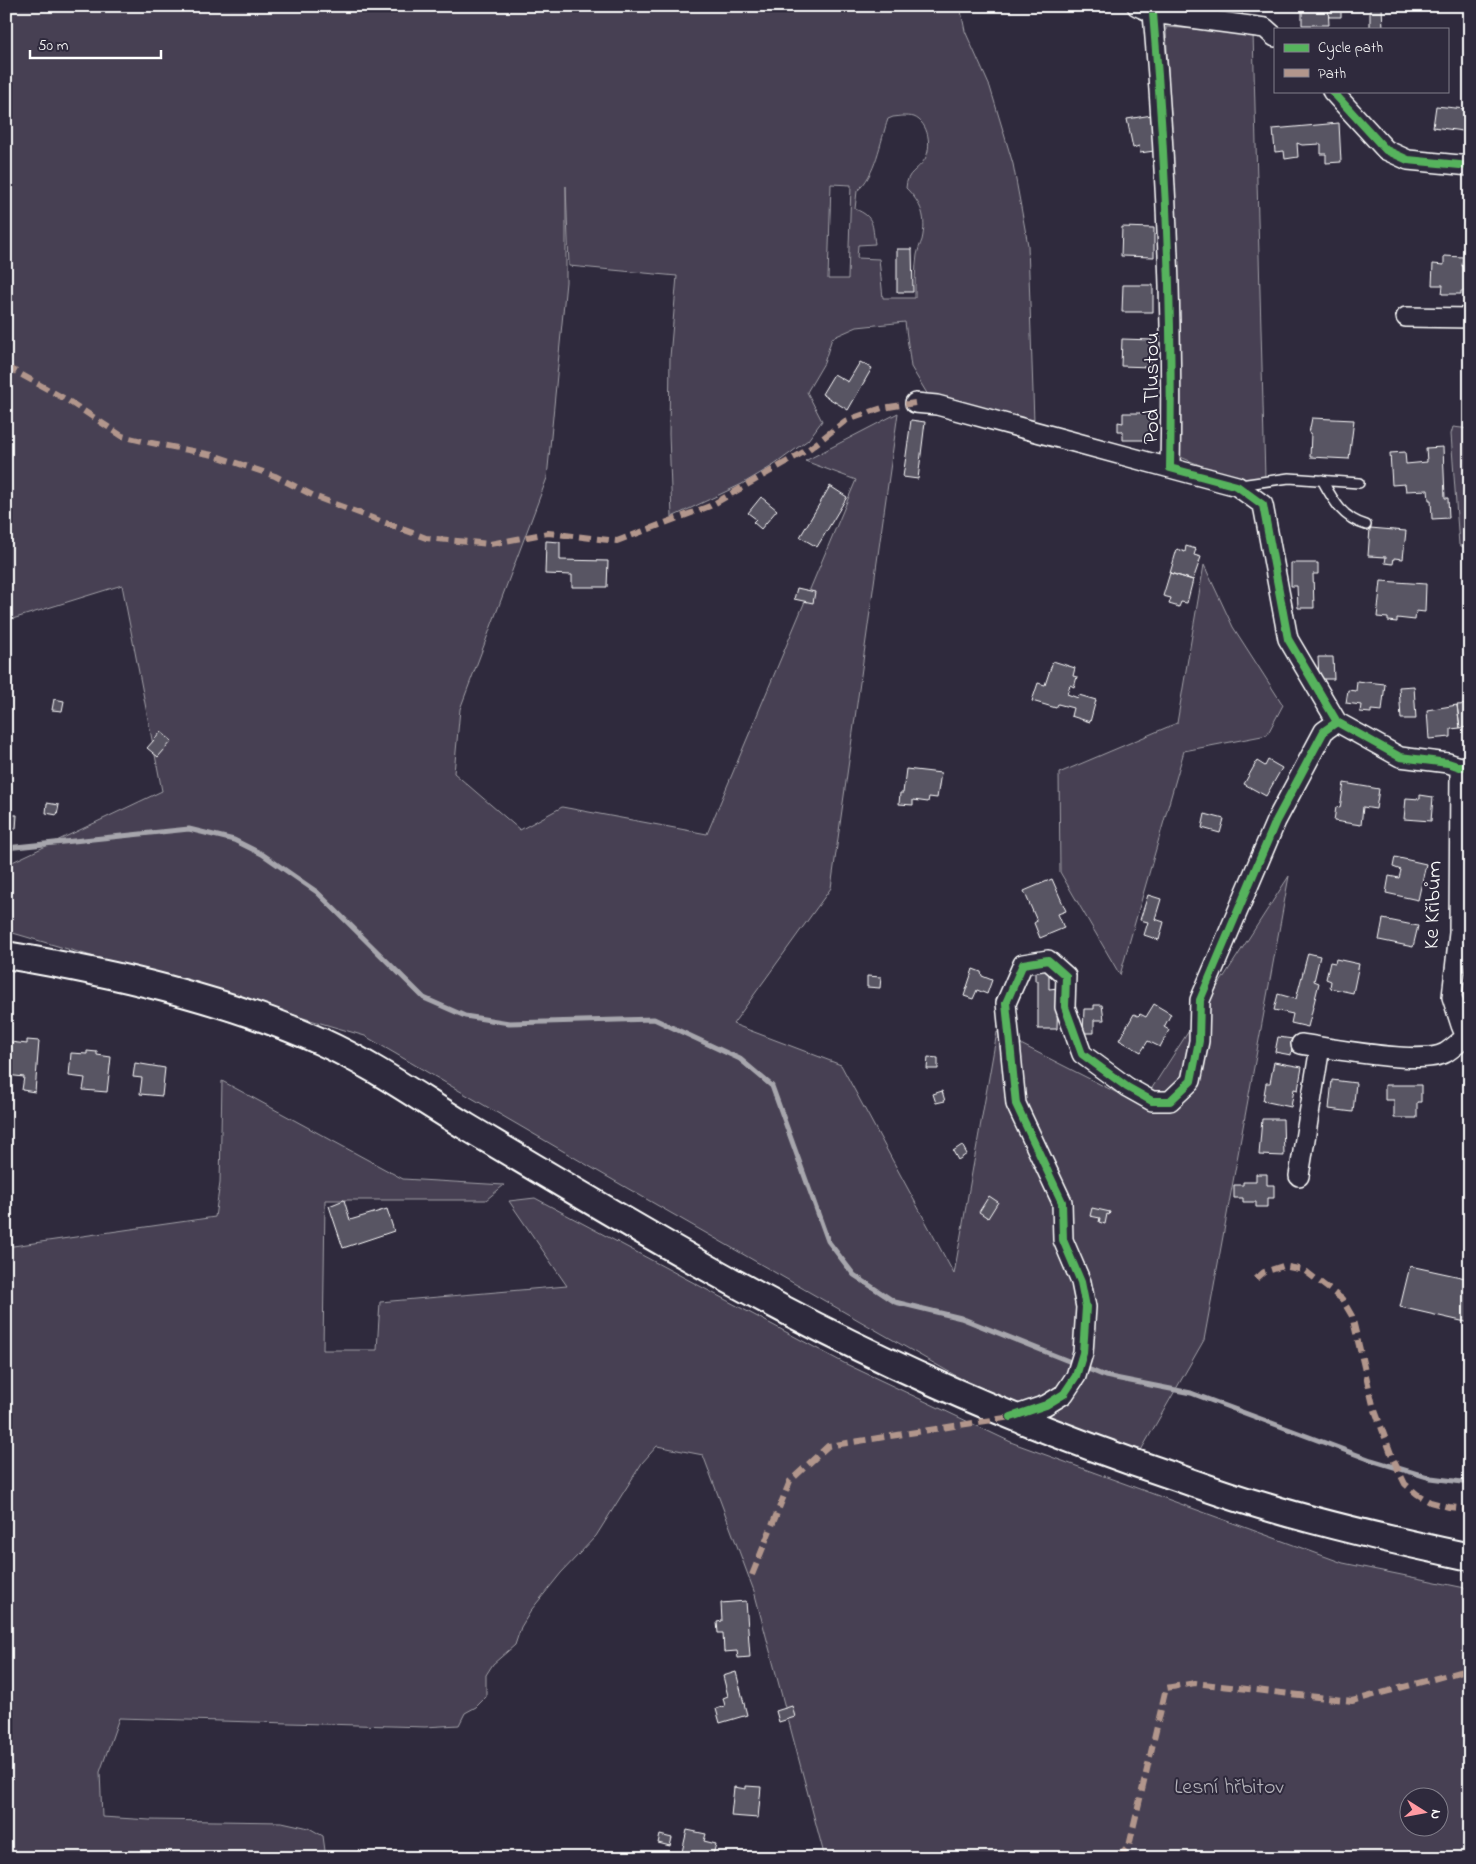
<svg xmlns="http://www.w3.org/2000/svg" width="1476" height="1864" viewBox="0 0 1476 1864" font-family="'Indie Flower',sans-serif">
<rect width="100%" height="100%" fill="#2f2a3d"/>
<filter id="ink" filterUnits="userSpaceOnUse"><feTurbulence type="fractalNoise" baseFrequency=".02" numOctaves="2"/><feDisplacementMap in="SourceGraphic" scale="10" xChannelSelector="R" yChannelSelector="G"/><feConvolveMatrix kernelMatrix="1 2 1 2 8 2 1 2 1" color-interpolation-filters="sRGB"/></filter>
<g filter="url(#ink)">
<path fill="#464152" stroke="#a2a0a8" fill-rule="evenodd" d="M6,6H960L965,31L990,87L1013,164L1028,245L1034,422L931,400L911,367L905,322L857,327L832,338L824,363L807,392L822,421L808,440L774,465L742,484L672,517L669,434L670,357L677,276L569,266L566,186V282L547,478L460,709L454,773L520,830L562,807L707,834L856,480L805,461L898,413L831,888L733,1024L841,1065L954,1274L997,1032L1141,1105L1289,876L1204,1340L1140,1452L1000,1401L606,1176L365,1036L6,931V865L162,791L122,585L6,621ZM902,116C906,116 911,116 914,117C929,123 932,147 925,159C917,172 907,171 906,188C922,204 927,218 922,240C920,245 918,250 917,255C915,269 915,283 915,298H883L879,259L857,258L858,245L875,244C872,225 875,217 855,209L857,191C876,175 880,142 888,119L893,117ZM831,184L851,185L848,279H828Z
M1166,27L1253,33L1265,478L1238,481L1178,456L1177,271Z
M1453,427L1470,429V550L1459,545L1451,434Z
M1204,565L1233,627L1283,705L1267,735L1184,751L1120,975L1060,872L1059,773L1177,723Z
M222,1081L403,1179L504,1185L486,1200H325L323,1350H377L380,1302L567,1286L509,1201L535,1198L844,1363L1013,1443L1343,1563L1470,1589V1858H825L754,1591L703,1455L657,1446L642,1463L596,1536L561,1573L532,1609L521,1627L515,1645L493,1664L486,1675V1697L476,1707L465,1713L459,1725L425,1727L119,1718L100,1772L102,1817L150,1820L282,1822L309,1828L323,1836L326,1858H6V1247L215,1217L220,1183ZM1408,1796H1438V1826H1408Z"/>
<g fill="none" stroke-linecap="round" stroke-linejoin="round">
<path stroke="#a7a6ad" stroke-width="5" d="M6,848L189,829L234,840L262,854L317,892L424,998L465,1016L509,1023L654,1019L740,1059L772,1086L828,1241L854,1275L895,1302L961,1318L1071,1362
M1088,1369L1105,1376L1191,1393L1371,1460L1431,1478L1470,1483"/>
</g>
<path fill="#595564" stroke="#fff" d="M1221,6H1244L1242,15L1220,9Z
M1302,6H1320V8H1328L1329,25H1302Z
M1320,6H1341V17H1329L1328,8H1320Z
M1361,6H1382L1383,29H1370V8H1361Z
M1436,106L1465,109L1464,116H1470V132L1433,127Z
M1152,115L1154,151L1140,153L1139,146L1133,148L1127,119Z
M1339,123L1341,162L1326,163V154H1321V144L1302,145L1297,143L1298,157L1285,159L1284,151L1275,152L1273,129Z
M1122,227L1154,228V257L1121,256Z
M897,249H912L913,292H897Z
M1444,256L1463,257L1462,266H1470V291H1461V294H1442L1443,285H1432L1433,264L1444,265Z
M1123,285H1153V312H1122Z
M1122,339L1152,340L1151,367L1121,366Z
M860,362L872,368L848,410L822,394L834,374L848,382Z
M1123,413H1151L1150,440H1123V431H1118V422L1123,423Z
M1312,418L1354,420L1349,459L1310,457L1311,433H1309Z
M911,420L925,422L918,479L903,477Z
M1443,447L1445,498H1448L1449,518L1432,519L1431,500H1429L1428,490L1406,491L1405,484L1392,485L1390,453L1405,452L1406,464L1427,462L1426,448Z
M830,486L847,497L817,547L800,537Z
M761,497L777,510L761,529L753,522L756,519L748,513Z
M1370,528L1406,531L1403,559L1394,558L1393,564L1385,563L1386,557L1368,556Z
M546,541L560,542V560L608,561L607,587H572V575L545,574Z
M1186,546L1196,549L1194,555L1201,557L1193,580L1170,573L1177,549L1185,552Z
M1291,563H1318V574H1313L1314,608H1298L1297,586H1291Z
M1170,573L1193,580L1187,603L1181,602L1179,607L1169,604L1171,598L1163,596Z
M1381,581L1426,584L1425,612L1416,611L1415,620L1397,618V622L1388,621V618L1377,617Z
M797,588L815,592L813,603L794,599Z
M1318,657H1333L1334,679H1319Z
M1053,661L1075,668L1073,676L1077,677L1074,687L1070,685L1067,694L1078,698L1079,695L1096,700L1090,722L1071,716L1073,708L1058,704L1056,708L1032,701L1038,683L1045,685Z
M1357,681L1385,684L1382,711L1371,710V713L1360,712L1361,705L1346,703L1348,690L1356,691Z
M1414,686L1416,719H1401L1399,687Z
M54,699L64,701L62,711L52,710Z
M1470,704V733L1469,727L1460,728L1457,705Z
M1457,705L1460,728L1451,729V737L1429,739L1427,710Z
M161,732L172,741L158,757L147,748Z
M1268,760L1282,768L1266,796L1244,784L1257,761L1265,766Z
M906,769L941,773L937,798L929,797L928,802L913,800V805L899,804L900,793H903Z
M1344,783L1379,789L1376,809L1363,807L1361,825L1334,821L1336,807L1340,808Z
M1420,795L1433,797L1431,821L1404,819L1406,798L1420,799Z
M47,803L59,805L57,815L46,813Z
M1205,814L1224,819L1220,833L1202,828Z
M6,815H17L16,829L6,828Z
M1395,857L1426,864L1418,900L1386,893L1389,876L1399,878L1401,870L1393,867Z
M1052,879L1066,911L1058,914L1064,928L1040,938L1034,923L1037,921L1024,891Z
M1148,895L1161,899L1155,919L1164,922L1159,940L1144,935L1148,922L1140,920Z
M1383,919L1418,926L1413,947L1379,940Z
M1308,953L1320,956L1314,981L1319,983L1308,1027L1291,1023L1293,1014L1274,1010L1278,994L1296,999Z
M1336,959L1359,964L1353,993L1330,988L1331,981L1326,979L1330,962L1335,963Z
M1035,966H1049V989L1058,988L1057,1029H1038V981H1035Z
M973,969L981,972L982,976L992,980L987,994L977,990L973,999L964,996Z
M867,976L881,977L880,988L867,987Z
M1154,1004L1171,1014L1164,1027L1169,1030L1160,1047L1148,1041L1141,1052L1119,1040L1134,1014L1138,1016L1140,1014L1146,1017Z
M1094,1005H1102L1104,1020H1094V1033H1083L1084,1009H1094Z
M1278,1037L1293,1039L1291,1055L1275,1052Z
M27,1040L39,1041L35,1092L22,1090L24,1077L6,1075L10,1042L27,1044Z
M87,1051L97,1052V1055L111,1057L107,1092L83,1090L85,1078L69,1076L71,1053L87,1054Z
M928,1057L938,1058V1069H927Z
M1274,1062L1302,1067L1298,1090L1294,1089L1291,1107L1263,1101L1266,1083H1270Z
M135,1063L165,1068L162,1096L140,1094L142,1078L133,1077Z
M1332,1080L1356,1083L1353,1112L1329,1109Z
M1385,1085H1421V1102H1417V1118H1394V1100H1385Z
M942,1091L945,1101L936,1103L933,1094Z
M1262,1119H1283L1284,1156L1259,1155Z
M962,1145L967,1154L958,1160L953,1151Z
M1256,1174H1267V1185H1274V1198H1267V1207H1256V1202H1243V1198H1234V1185H1243V1182H1256Z
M989,1196L998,1202L988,1218L979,1212Z
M344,1200L350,1220L387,1209L394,1231L343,1248L329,1206Z
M1092,1208L1110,1212L1109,1215L1107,1214L1105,1224L1099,1222L1100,1218L1090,1216Z
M1410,1266L1470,1279V1323L1400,1307Z
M746,1601L750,1657L738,1658L737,1651L724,1652L723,1633H718L717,1622L722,1621L721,1603Z
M736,1672L747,1715L720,1723L716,1709L725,1706L723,1698L728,1696L723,1676Z
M792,1706L795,1717L779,1722L776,1711Z
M746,1786L761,1787L758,1818L731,1816L734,1787L746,1789Z
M687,1830L706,1834L704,1841L716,1844L712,1858L682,1852Z
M660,1835L672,1838L670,1846L658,1843Z"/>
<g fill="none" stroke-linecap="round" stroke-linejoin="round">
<defs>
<path id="service" d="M1322,480C1333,500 1342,518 1366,525
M1240,485L1289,478L1359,483"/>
<path id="minor" d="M1137,6L1153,13L1265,28L1275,37
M1153,13C1166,164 1173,316 1170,468L1237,486L1263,505L1288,639L1337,722L1400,757L1448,763L1460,767L1470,766
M1332,91L1386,150L1408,160L1470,166
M1406,317L1470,318
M915,403L937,405L1170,468
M1460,767L1459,933L1452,997L1461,1025L1466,1037L1470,1040
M1301,1044C1329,1048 1421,1066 1445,1053C1452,1049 1459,1042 1466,1037
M1299,1176L1320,1047
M1011,1417L1046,1405L1064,1394L1076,1376L1083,1353L1086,1307L1081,1282L1063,1240L1062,1202L1016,1104L1006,1003L1023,964L1048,960L1066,976L1065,1007L1082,1054L1127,1087L1152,1101H1170L1191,1081L1199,1041L1200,1000L1276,821L1324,731L1337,722"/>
<path id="secondary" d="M6,955C113,973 223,998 322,1042C373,1065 419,1098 467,1127C559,1182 650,1237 744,1288C882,1364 1027,1427 1176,1477C1204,1487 1232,1497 1260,1505C1329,1526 1399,1542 1470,1557"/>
</defs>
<use href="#service" stroke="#fff" stroke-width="12"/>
<use href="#minor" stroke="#fff" stroke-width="22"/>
<use href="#secondary" stroke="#fff" stroke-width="30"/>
<use href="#service" stroke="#2f2a3d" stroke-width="9"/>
<use href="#minor" stroke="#2f2a3d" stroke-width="19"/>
<use href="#secondary" stroke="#2f2a3d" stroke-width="26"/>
<path stroke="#b2968c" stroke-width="6" stroke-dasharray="12 6" stroke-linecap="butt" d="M6,366L67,400L122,436L142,441L213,455L275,476L316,497L426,538L490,544L548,533L617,541L710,506L809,449L845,421L882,408L915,403
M1256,1279L1264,1272L1283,1266L1304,1270L1342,1299L1352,1316L1373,1405L1393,1459L1405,1484L1417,1494L1430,1502L1449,1507L1470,1509
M752,1575L790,1481L828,1446L1011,1417
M1118,1858L1129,1846L1166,1688L1195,1683L1352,1701L1470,1669"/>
<defs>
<path id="cycleway" d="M1153,13C1166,164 1173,316 1170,468L1237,486L1263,505L1288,639L1337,722L1400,757L1448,763L1460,767L1470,766
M1332,91L1386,150L1408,160L1470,166
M1011,1417L1046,1405L1064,1394L1076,1376L1083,1353L1086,1307L1081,1282L1063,1240L1062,1202L1016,1104L1006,1003L1023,964L1048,960L1066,976L1065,1007L1082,1054L1127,1087L1152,1101H1170L1191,1081L1199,1041L1200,1000L1276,821L1324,731L1337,722"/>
</defs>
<use href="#cycleway" stroke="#2f2a3d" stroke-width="11"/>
<use href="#cycleway" stroke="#56b35d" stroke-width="8"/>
</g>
</g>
<g text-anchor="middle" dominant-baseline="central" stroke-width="4" stroke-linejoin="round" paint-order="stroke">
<g font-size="22" fill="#fff" stroke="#2f2a3d">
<text transform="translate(1153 388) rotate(-90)">Pod Tlustou</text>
<text transform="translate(1434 905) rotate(-88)">Ke Křibům</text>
</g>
<g font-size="22" fill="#b5b3ba" stroke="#2f2a3d">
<text x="1229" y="1788">Lesní hřbitov</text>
</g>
</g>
<rect width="1476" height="1864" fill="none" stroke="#2f2a3d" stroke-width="25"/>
<rect x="12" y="12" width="1451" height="1839" fill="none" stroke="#fff" stroke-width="2" filter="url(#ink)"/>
<rect x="1274" y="28" width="175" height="65" fill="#2f2a3d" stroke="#827f8b"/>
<rect x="1284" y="44" width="25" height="8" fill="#56b35d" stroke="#827f8b"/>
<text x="1318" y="52" font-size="15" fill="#ffffff">Cycle path</text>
<rect x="1284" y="69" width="25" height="8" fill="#b2968c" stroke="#827f8b"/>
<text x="1318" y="78" font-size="15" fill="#ffffff">Path</text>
<g transform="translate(1424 1812) rotate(101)"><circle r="24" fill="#2f2a3d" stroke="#827f8b"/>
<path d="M0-4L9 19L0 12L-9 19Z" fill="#ff9aa2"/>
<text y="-8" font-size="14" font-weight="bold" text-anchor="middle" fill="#ffffff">N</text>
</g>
<path d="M30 50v8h131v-8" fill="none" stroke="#ffffff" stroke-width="2.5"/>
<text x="38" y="50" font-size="15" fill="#ffffff" stroke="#2f2a3d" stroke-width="4" paint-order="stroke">50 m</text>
</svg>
